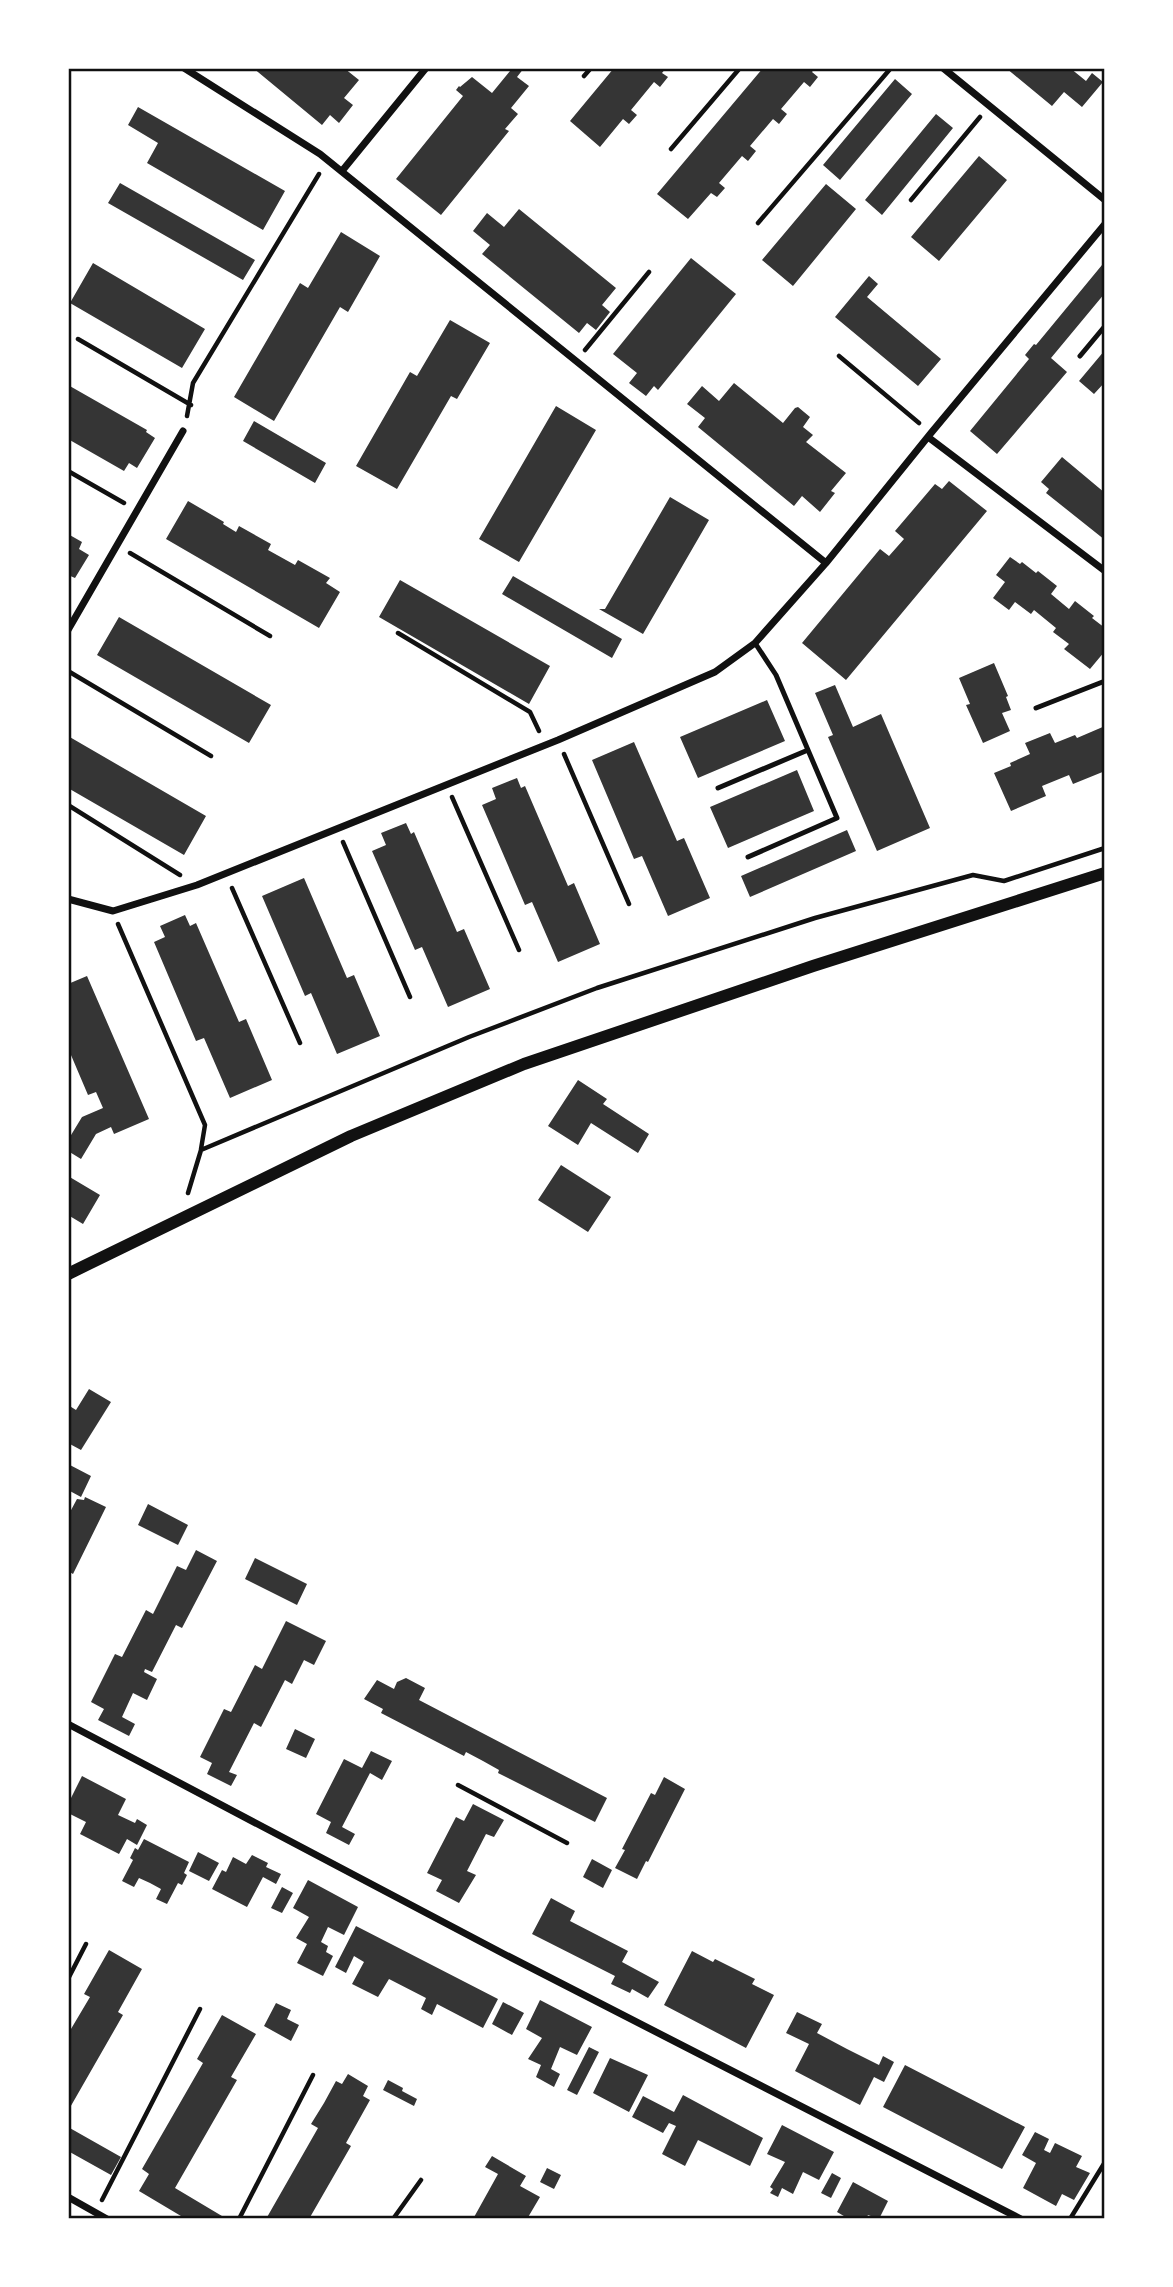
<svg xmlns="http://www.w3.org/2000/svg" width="1173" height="2287" viewBox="0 0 1173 2287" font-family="'Fira Sans',sans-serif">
<rect width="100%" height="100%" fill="#fff"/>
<path fill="#353535" d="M253,68H344L359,80L344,98L353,105L339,123L330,115L322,125Z
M507,68H524L517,77L529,86L511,108L518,114L505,129L509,131L441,215L396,179L463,96L456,90L459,86L460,87L472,77L492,93L510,71Z
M614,68H666L662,73L668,77L660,87L654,82L631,110L637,115L629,124L623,119L600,147L570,121Z
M763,68H815L812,72L818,77L810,87L804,82L781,109L787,114L779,124L773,119L750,146L756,151L748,161L742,156L719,183L725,188L717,197L711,193L688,219L657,194Z
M1006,68H1070L1086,81L1092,73L1103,82L1082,107L1064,92L1052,106Z
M895,79L912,94L840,180L823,165Z
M138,107L285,191L263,230L147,163L158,143L128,125Z
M936,114L953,128L882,215L865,200Z
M979,156L1007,180L939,261L911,237Z
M120,183L255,260L243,280L108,203Z
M826,184L856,209L793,286L762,260Z
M519,209L616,288L602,305L610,312L596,330L587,323L579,333L482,254L490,245L473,231L487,213L504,227Z
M341,232L380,256L348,312L340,307L274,421L234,397L300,283L308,288Z
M691,258L736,294L658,390L654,386L646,396L629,383L637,373L613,354Z
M93,263L205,329L182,368L70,303Z
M1102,265L1105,268V293L1051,358L1067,372L997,454L970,431L1029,359L1025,355L1034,344L1036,345Z
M869,276L878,284L867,297L941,359L918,386L835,317Z
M450,320L490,343L457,399L451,396L397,489L356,466L410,372L417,376Z
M1105,350V382L1094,394L1079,381Z
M734,383L783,423L795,408L798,407L810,417L803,427L813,435L806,442L846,473L831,491L835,493L820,512L802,496L794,506L698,427L705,418L687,404L702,386L719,401Z
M68,385L147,430L146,432L155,438L137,468L129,463L124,471L68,439Z
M556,406L596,430L519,562L479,539Z
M254,421L326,463L315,483L243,441Z
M1062,457L1105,493V540L1046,493L1049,489L1041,482Z
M949,481L987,511L846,680L802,643L880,549L889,556L904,539L895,531L935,484L942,489Z
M670,497L709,520L643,634L599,609H605Z
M188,501L224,522L223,524L236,532L239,526L271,544L268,550L295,565L298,560L330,578L326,583L340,592L319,628L166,539Z
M68,534L82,542L79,549L89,555L75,578L68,575Z
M1010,557L1020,564L1022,562L1036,573L1038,571L1057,586L1051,594L1069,609L1075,601L1094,616L1092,618L1105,628V651L1090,669L1064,649L1069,644L1053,632L1056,628L1034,610L1031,614L1015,602L1009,610L993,598L1005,582L996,575Z
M513,576L622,639L612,658L502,594Z
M400,580L550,666L529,704L379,617Z
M119,617L271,705L249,743L97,655Z
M994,663L1008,696L1006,697L1011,710L1002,713L1010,731L983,743L966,705L970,704L959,678Z
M835,685L853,727L881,714L930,828L877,851L828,737L833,735L815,693Z
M767,700L785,741L698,778L680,737Z
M1105,726V771L1073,784L1069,775L1042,786L1046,796L1011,811L994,773L1011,766L1010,763L1030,754L1025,743L1050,733L1055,743L1075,735L1077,738Z
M68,736L206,816L184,855L68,788Z
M634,742L677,841L684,838L710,898L668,916L642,856L634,859L592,760Z
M797,770L814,811L728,848L710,807Z
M517,778L521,788L525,786L568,886L574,883L600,944L558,962L532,902L525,905L482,805L496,799L492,788Z
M406,823L411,834L414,832L457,932L464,929L490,989L448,1007L422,947L415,950L372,851L386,845L381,833Z
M847,830L856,851L750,897L741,876Z
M304,878L347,978L354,975L380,1036L337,1054L311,993L305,996L262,896Z
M185,915L190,926L196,923L239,1022L246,1019L272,1080L230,1098L204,1038L196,1041L154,942L165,937L160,926Z
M87,976L149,1119L114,1134L111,1127L96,1134L81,1159L68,1151V1140L82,1117L103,1108L96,1092L88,1095L68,1048V984Z
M578,1080L607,1099L603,1104L649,1134L638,1153L591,1123L578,1145L548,1126Z
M561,1165L611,1197L588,1232L538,1200Z
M68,1176L100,1195L83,1224L68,1215Z
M89,1389L111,1402L81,1450L68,1443V1405L76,1410Z
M68,1464L91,1476L81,1497L68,1490Z
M85,1497L106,1507L73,1574L68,1571V1511L70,1512L77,1499L84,1500Z
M148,1504L188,1525L178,1545L138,1525Z
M196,1550L217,1561L182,1628L176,1625L152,1672L145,1669L144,1672L157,1679L147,1700L133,1693L122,1717L135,1724L129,1736L98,1720L104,1709L91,1702L115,1654L122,1657L146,1610L153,1614L177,1566L186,1570Z
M255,1558L307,1584L297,1605L245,1579Z
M286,1621L326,1641L314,1665L304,1660L292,1684L285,1680L261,1727L254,1723L229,1772L237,1775L231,1786L207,1774L212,1763L200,1757L224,1709L231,1712L255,1665L262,1669Z
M406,1678L425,1688L419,1700L607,1798L595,1822L498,1773L499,1770L483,1761L466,1752L464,1756L381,1713L383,1709L364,1699L377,1680L394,1689L397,1682Z
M295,1729L315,1739L306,1758L286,1749Z
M371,1751L392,1761L382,1780L370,1773L342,1827L355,1834L349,1845L326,1833L331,1822L316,1814L344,1759L362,1768Z
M82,1776L126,1799L118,1815L135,1823L137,1819L147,1825L137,1845L127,1839L119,1854L80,1834L86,1822L68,1813V1804Z
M664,1777L685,1789L648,1862L646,1861L637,1879L615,1868L625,1850L622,1849L651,1793L655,1795Z
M473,1804L504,1820L494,1837L486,1834L467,1871L476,1875L459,1903L436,1891L442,1880L427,1873L456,1817L464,1821Z
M144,1839L189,1862L184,1873L187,1875L182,1885L178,1883L167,1904L156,1899L161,1889L150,1883L139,1878L134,1887L122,1881L133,1860L130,1858L135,1848L138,1850Z
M198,1852L219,1863L209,1881L189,1871Z
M252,1855L268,1863L266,1867L281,1874L276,1884L263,1877L247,1907L212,1889L222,1870L226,1872L233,1857L246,1864Z
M592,1859L612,1870L603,1888L583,1877Z
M308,1880L358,1907L344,1935L328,1927L321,1942L328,1946L326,1952L333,1956L323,1976L297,1963L307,1944L296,1938L309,1917L293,1908Z
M282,1887L293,1893L282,1913L271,1908Z
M551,1898L575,1911L570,1921L628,1951L622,1962L659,1982L648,1998L632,1989L630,1993L611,1984L615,1976L532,1934Z
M356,1926L498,1999L483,2028L437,2004L432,2015L421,2009L426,1998L389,1979L378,1997L352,1984L364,1962L354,1956L346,1973L335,1967Z
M109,1950L142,1969L118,2012L123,2015L68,2111V2034L90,1997L84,1994Z
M692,1951L713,1962L715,1959L755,1979L752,1984L774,1995L746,2048L664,2005Z
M540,2000L592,2027L577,2055L560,2047L551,2069L560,2074L554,2087L536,2077L541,2065L528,2059L542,2038L526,2029Z
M503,2002L524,2013L512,2035L492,2024Z
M276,2003L291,2010L287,2019L299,2025L291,2041L264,2026Z
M797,2012L822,2024L817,2033L847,2049L879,2065L883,2056L894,2062L884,2082L874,2077L860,2105L795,2071L809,2044L786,2033Z
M222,2015L256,2034L231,2077L237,2080L175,2188L227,2219H186L139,2191L149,2174L142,2169L203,2063L197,2059Z
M589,2047L599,2052L577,2095L567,2090Z
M610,2058L648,2075L629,2112L593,2093Z
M905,2065L1025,2127L1002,2169L883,2107Z
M348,2074L368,2086L363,2096L370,2100L346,2143L351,2146L309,2219H266L318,2128L311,2124L324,2103L336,2081L342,2084Z
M388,2080L403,2088L402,2091L417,2099L414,2106L383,2090Z
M683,2095L763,2138L750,2166L698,2140L685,2166L662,2154L676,2126L669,2123L663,2133L632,2117L643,2096L674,2112Z
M782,2125L834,2152L819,2180L803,2172L793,2194L782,2188L778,2197L770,2193L773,2189L770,2187L785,2162L767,2154Z
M68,2127L121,2157L111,2175L68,2151Z
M1035,2132L1049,2139L1044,2150L1050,2153L1055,2143L1082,2156L1076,2167L1090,2173L1074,2200L1062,2194L1056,2206L1023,2188L1036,2163L1022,2155Z
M492,2156L526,2176L520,2186L540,2197L527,2219H473L498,2174L485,2167Z
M547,2168L561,2175L554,2189L540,2182Z
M832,2173L841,2178L831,2198L821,2193Z
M853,2182L888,2201L879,2219L868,2215L866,2219H849L837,2212Z"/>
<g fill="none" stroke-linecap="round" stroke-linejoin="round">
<path stroke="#111" stroke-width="4.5" d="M584,76L591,68
M671,149L740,68
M911,200L980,117
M758,223L891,68
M78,339L191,405
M585,350L649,272
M839,356L919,423
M187,416L193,383L319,174
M68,471L124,503
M130,553L270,636
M398,633L530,712L539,731
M68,671L211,756
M564,754L629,904
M452,797L519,950
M68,805L180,875
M343,842L410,997
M232,888L300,1043
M118,924L205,1125L201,1149
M188,1193L201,1150L469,1037L597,988L815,918L973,875L1004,881L1105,848
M458,1785L567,1843
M68,1979L86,1944
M102,2200L200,2009
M239,2219L313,2075
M393,2219L421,2180
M1070,2219L1105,2162"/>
<path stroke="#111" stroke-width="5" d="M1080,356L1105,326
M1036,708L1105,681
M718,788L808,750
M748,857L837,818L776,675L755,643"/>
<path stroke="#111" stroke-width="7" d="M184,68L320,154L826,563
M943,68L1105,200
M342,171L426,68
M928,437L1105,571
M68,630L183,431
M68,899L113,911L197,885L558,740L715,672L755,643L826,563L931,433L1105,224
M68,1724L504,1954L1021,2219
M68,2197L107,2219"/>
<path stroke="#111" stroke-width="12" d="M68,1274L351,1136L524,1064L813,966L1105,873"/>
</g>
<rect width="1173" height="2287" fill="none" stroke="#ffffff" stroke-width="140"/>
<rect x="70" y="70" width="1033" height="2147" fill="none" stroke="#111" stroke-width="2.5"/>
</svg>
